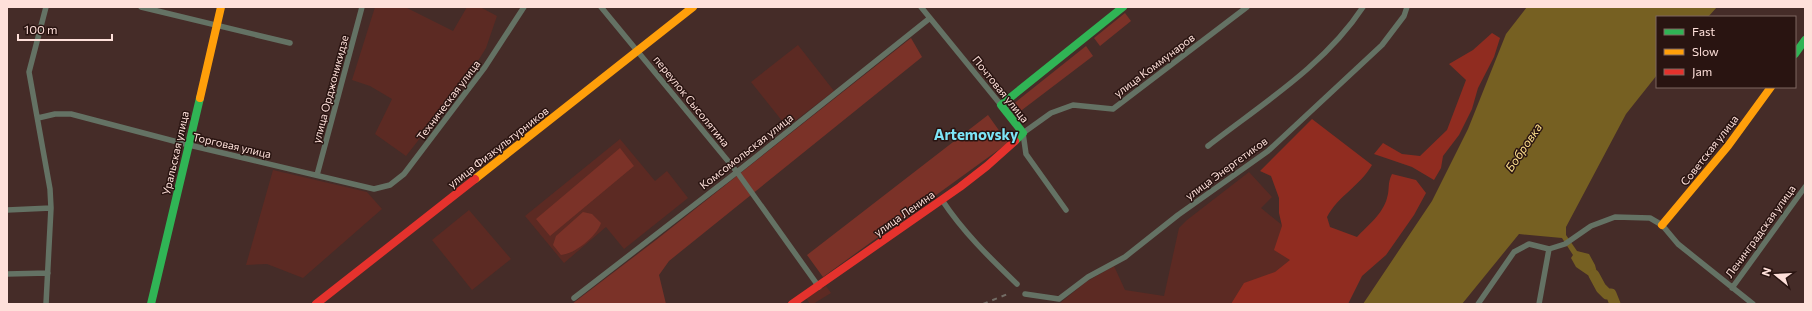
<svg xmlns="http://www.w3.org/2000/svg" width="1812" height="311" viewBox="0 0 1812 311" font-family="Commissioner,sans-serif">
<rect width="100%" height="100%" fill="#452c28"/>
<path fill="#5c2a23" d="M375,7H405L453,31L467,7H480L497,16L486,48L468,77L406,156L375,134L392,99L370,86L352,80Z
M798,45L834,91L787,127L751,82Z
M620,139L655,181L667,171L688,198L624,249L606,227L564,263L525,216Z
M273,170L367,192L382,209L303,278L267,264L246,265Z
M1249,172L1272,197L1261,208L1343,275L1323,304H1059L1086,282L1114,266L1125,290L1164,296L1179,228L1187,220Z
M469,210L511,259L472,290L432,240Z
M826,286L831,293L813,304H810L806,298Z"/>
<path fill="#7b3228" d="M1125,13L1131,21L1100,46L1094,38Z
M911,38L922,57L669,261L659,275L666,304H572L656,240Z
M1086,46L1093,56L1018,113L1012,105Z
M988,115L1008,143L823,277L807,255Z
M620,148L634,166L550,236L536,219Z
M583,212L592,214L601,223C597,236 575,254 561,255L553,245L556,236Z"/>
<path fill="#902c20" d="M1492,33L1500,38L1494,57L1478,88L1472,109L1459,135L1443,156L1441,168L1434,180L1412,167L1374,154L1383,143L1402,154L1420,156L1447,130L1466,80L1449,64L1473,50Z
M1312,119L1372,165C1359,187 1338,196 1327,217L1330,227L1357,237C1367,226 1383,214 1387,198C1390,189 1387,184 1392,174L1416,180L1426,193L1414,215L1386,255L1362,276L1348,304H1231L1244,283L1275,272L1290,260L1274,250L1282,226L1279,213V198L1271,176L1260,171Z"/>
<path fill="#766022" d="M1527,7H1717L1708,17H1657V75L1626,114L1566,227V235L1577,251L1589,254L1595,265L1601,288L1595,280L1576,267L1571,258L1573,255L1562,238L1519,234L1462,304H1363L1432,201L1468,129L1506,34Z"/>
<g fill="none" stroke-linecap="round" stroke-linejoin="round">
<path stroke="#766022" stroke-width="11" d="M1594,275L1601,288L1607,294H1611L1615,304"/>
<path stroke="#647264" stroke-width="5.5" d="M46,7L29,72L50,189L51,208L46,304
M141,7L290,43
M601,7L737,172L819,287
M921,7L1001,105
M38,118L55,114H71L189,145L374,189L390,185L404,174L485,67L524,7
M1208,146C1262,104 1325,65 1363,7
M317,175L362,7
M942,200C963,232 990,258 1017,284
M7,210L51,208
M1066,210L1026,154L1023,133L1051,113L1073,105L1113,109L1247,7
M7,274L48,273
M1732,288L1805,187
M1025,294L1059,299L1088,277L1125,257L1178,215L1268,151L1382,45L1404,16L1407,7
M574,298L737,172L930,18
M1478,304L1514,252L1529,244L1549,249L1565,244L1591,226L1615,217L1650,218L1662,225L1678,244L1753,304
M1539,304L1549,249"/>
<path stroke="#30b455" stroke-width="8" d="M1795,54L1805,40
M1015,141L1023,133L1001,105L1123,7
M151,304L200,98"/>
<path stroke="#ff9f0a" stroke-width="8" d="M200,98L221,7
M475,179L693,7
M1662,225L1728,146L1771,87"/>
<path stroke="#e5322d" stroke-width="8" d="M316,304L475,179
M792,304L960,187L987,166L1015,141"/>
<path stroke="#736d66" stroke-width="2" stroke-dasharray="5 5" stroke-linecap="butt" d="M983,304L1010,293"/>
</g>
<g text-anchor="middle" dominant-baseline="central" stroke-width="3" stroke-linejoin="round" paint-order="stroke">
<g font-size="11" fill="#fee0da" stroke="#291411">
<text transform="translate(1154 65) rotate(-37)">улица Коммунаров</text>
<text transform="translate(330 89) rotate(-75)">улица Орджоникидзе</text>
<text transform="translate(1001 89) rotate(51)">Почтовая улица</text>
<text transform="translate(448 100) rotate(-53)">Техническая улица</text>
<text transform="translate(692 101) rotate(51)">переулок Сысолятина</text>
<text transform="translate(232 145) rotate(13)">Торговая улица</text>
<text transform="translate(498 147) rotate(-38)">улица Физкультурников</text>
<text transform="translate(1709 150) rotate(-52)">Советская улица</text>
<text transform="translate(746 151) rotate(-38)">Комсомольская улица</text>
<text transform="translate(175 153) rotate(-77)">Уральская улица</text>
<text transform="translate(1226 168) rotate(-36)">улица Энергетиков</text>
<text transform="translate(904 213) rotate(-35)">улица Ленина</text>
<text transform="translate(1760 231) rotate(-54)">Ленинградская улица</text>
</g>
<g font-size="12" font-style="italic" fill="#fee08d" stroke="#291411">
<text transform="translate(1523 147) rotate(-56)">Бобровка</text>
</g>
<g font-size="15" font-weight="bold" fill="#7de5f7" stroke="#291411">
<text x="976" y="134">Artemovsky</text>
</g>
</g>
<rect width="1812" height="311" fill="none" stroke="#fee0da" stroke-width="16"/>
<rect x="1656" y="16" width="140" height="72" fill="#291411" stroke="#7e6661"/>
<rect x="1664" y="29" width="20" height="6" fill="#30b455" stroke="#7e6661"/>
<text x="1692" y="36" font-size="12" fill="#fee0da">Fast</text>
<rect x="1664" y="49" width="20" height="6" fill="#ff9f0a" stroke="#7e6661"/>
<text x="1692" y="56" font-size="12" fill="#fee0da">Slow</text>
<rect x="1664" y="69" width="20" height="6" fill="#e5322d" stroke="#7e6661"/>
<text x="1692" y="76" font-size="12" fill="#fee0da">Jam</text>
<g transform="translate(1776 275) rotate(288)" stroke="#291411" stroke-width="3" paint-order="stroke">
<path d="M0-3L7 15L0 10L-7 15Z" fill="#fee0da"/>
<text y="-6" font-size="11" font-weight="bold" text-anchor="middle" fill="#fee0da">N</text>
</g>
<path d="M18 34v6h94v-6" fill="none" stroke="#fee0da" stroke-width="2"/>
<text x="24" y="34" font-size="12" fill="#fee0da" stroke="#291411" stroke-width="3" paint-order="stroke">100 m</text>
</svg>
